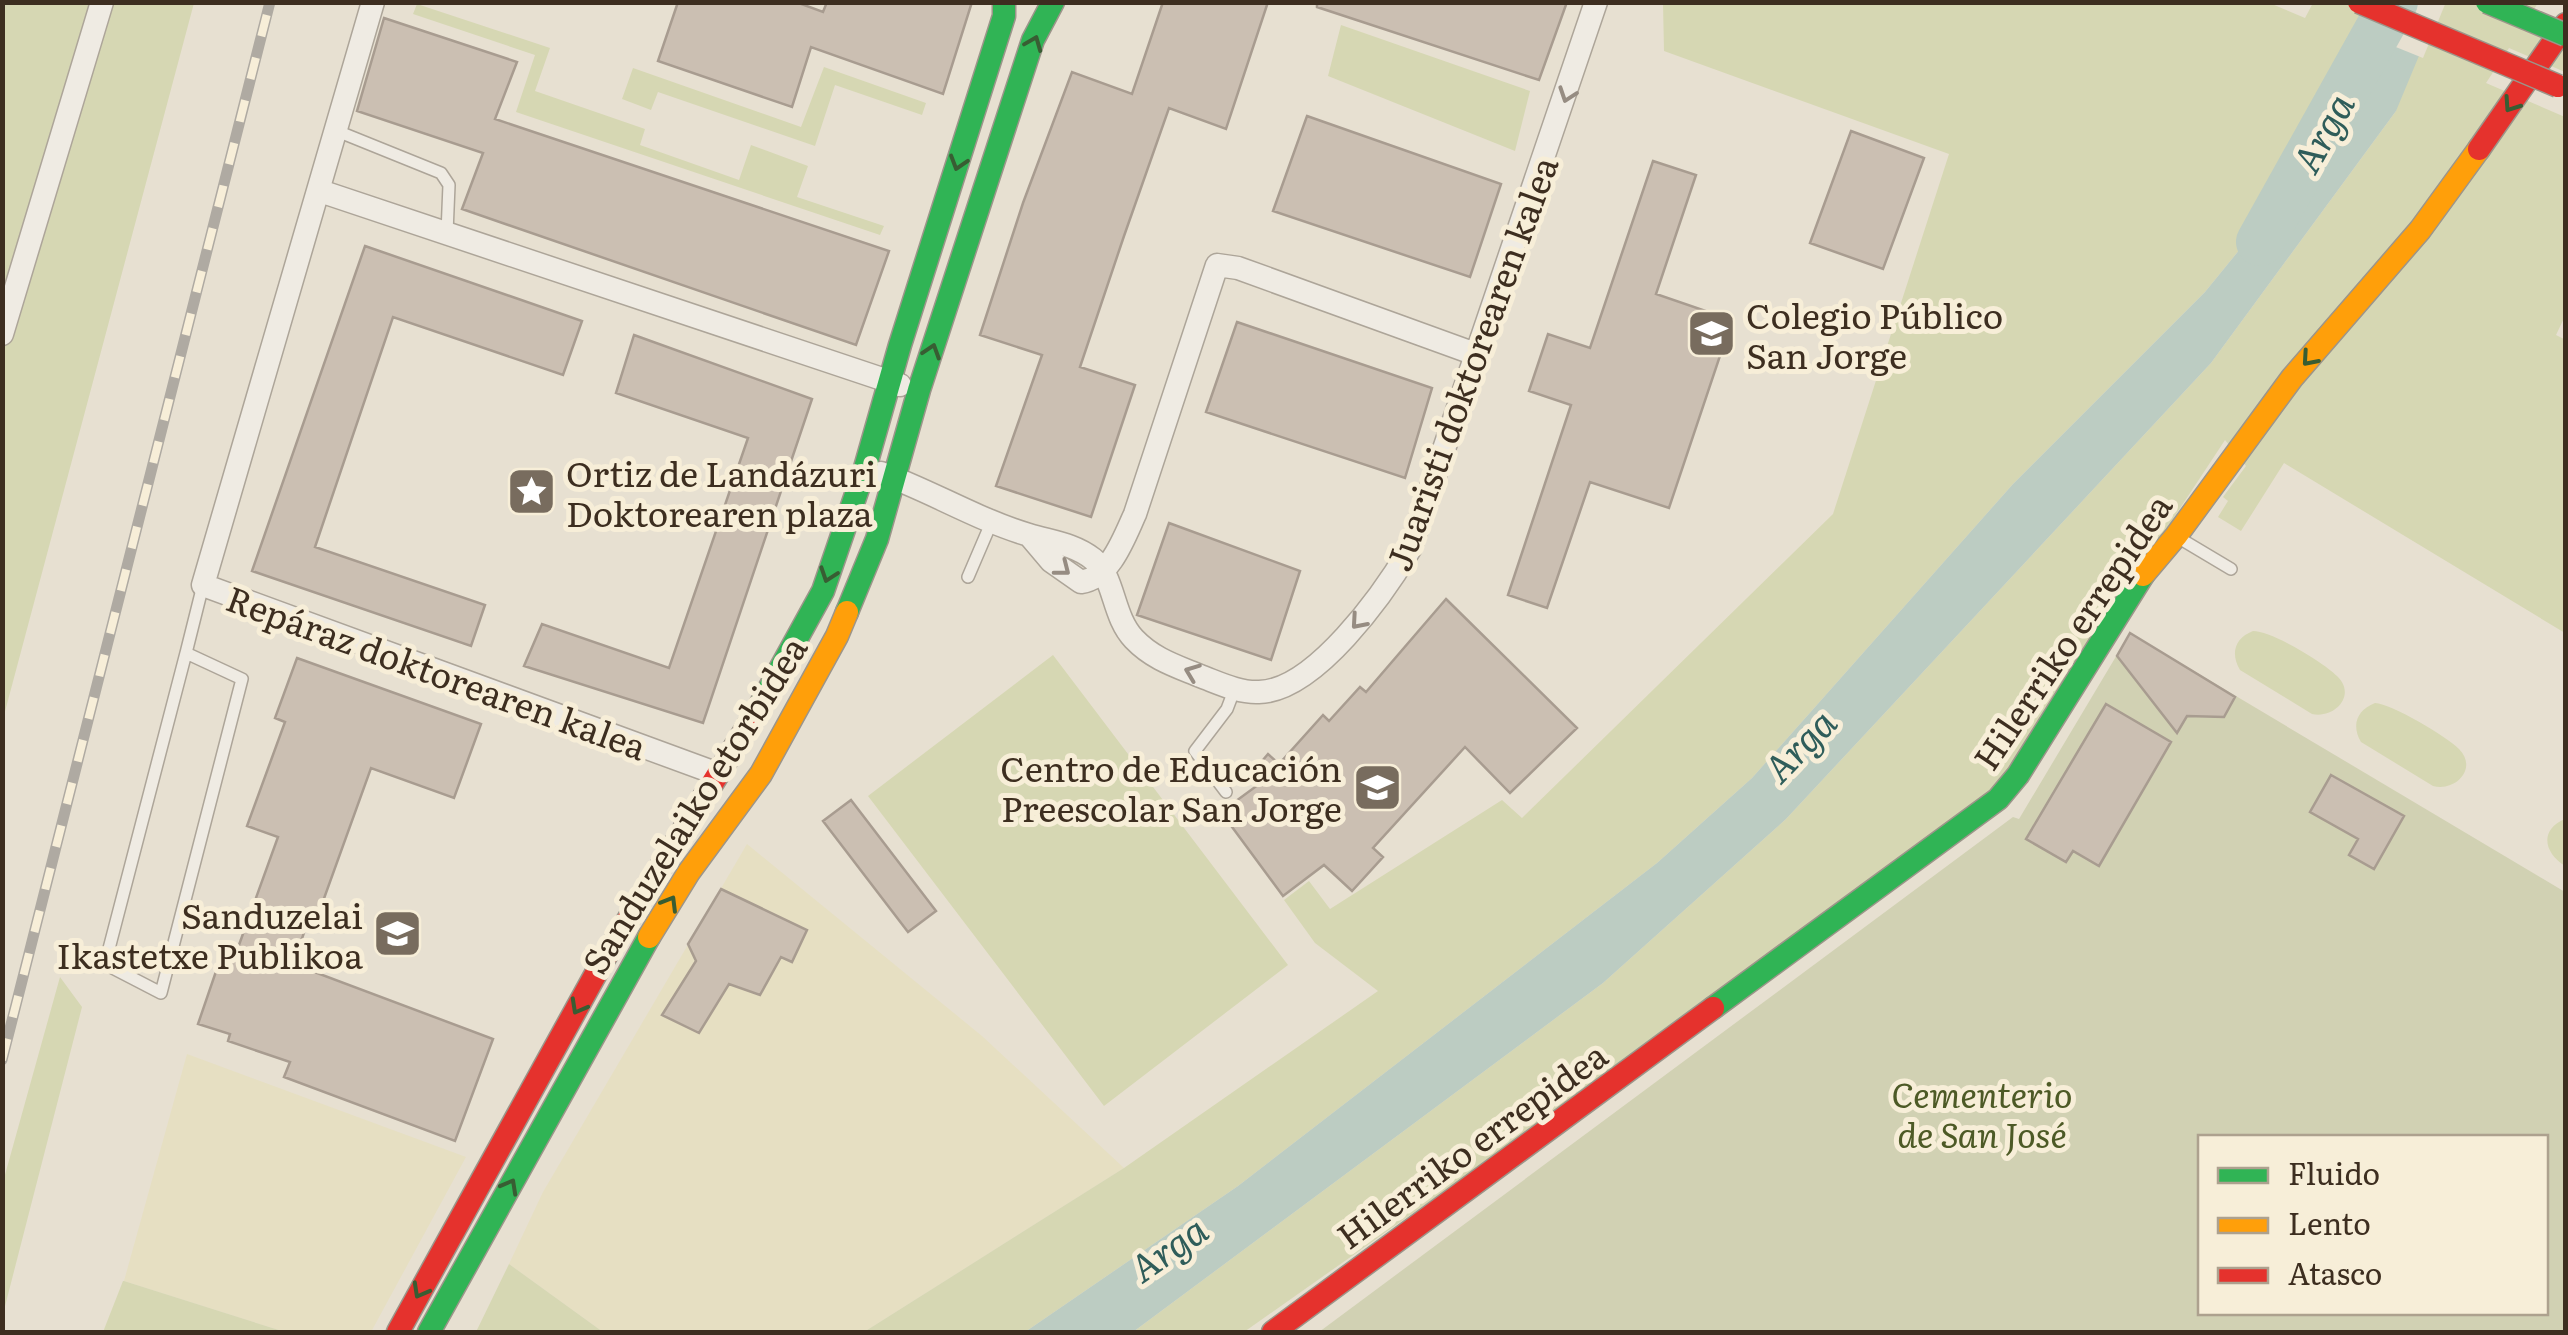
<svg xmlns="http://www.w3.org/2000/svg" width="2568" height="1335" viewBox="0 0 2568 1335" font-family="Literata,serif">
<rect width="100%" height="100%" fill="#e7e0d1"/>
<path fill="#e6dfc2" d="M747,844L982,1036L1124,1168L864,1332H603L509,1264L543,1192Z
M187,1054L466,1157L371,1332H285L124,1281Z"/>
<path fill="#d6d7b3" d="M2267,2L2305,18L2313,3H2396L2351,113L2205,292L2013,484L1752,778L1657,863L1238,1186L1025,1332H864L1124,1168L1378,991L1315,943L1284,900L1309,881L1330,909L1502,800L1522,818L1833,514L1949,154L1664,51L1663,3Z
M2,3H194L3,719H2Z
M2400,3H2538L2521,29L2565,48V72L2509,48L2486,83L2565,117L2566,314L2556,335L2566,340L2565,633L2284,463L2241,531L2218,517L2228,501L2223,497L2246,466L2225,440L1997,786L1660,1039L1244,1332H1133L1603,983L1786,819L2211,363L2396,111Z
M417,4L550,48L535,91L645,129L640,145L739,180L751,145L808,166L797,197L884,226L880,235L516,112L535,55L413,14Z
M1341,25L1530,91L1515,151L1328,76Z
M824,67L926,103L922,115L835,85L815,146L658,92L651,110L622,99L633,68L801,127Z
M2253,631C2272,631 2323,662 2337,676C2357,695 2335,719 2312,714L2240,670C2230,653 2235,638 2253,631Z
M1053,655L1288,965L1104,1106L868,796Z
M2375,703C2392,704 2446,736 2459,749C2478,768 2456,792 2433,786L2361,742C2351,725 2357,710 2375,703Z
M2565,819H2566L2565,866C2544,853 2539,830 2565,819Z
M60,977L82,1007L3,1314V1182Z
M509,1264L603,1332H476Z
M123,1281H124L285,1332H103Z"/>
<path fill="#d1d1b3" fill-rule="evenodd" d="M2130,633L2565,892V1332H1319L2013,817L2019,819ZM2200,1138H2546V1312H2200Z"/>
<path fill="#bcccc2" d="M2396,3H2441L2396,111L2211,363L1786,819L1603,983L1133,1332H1025L1238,1186L1657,863L1752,778L2013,484L2205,292L2351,113Z"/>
<path fill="#e7e0d1" d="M2391,2H2446L2423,58L2376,39Z"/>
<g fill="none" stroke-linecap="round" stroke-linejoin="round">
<path stroke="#bcccc2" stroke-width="48" d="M2260,242L2394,2"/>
</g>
<path fill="#cbbfb2" stroke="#a89c90" stroke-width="2.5" d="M678,2H796L823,12L827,2H972L943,94L811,47L792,107L658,61Z
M1163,2H1268L1226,129L1169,108L1124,236L1080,367L1135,385L1091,517L996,486L1042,355L980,335L1023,203L1072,72L1132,94Z
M1317,2H1567L1539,80L1317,7Z
M384,18L517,62L495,119L889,251L856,345L462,209L483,153L357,111Z
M1307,116L1501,184L1470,277L1273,211Z
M1851,131L1924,158L1883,269L1810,243Z
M1653,161L1696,175L1656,294L1732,320L1669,508L1590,482L1547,608L1508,595L1571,405L1529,391L1548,334L1590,348Z
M365,246L582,321L563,375L393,317L315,547L485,605L471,646L252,571Z
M1237,322L1432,388L1405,478L1206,412Z
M634,335L812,399L703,723L524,666L542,624L669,668L748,438L616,393Z
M1169,523L1300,571L1271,660L1137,615Z
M1446,599L1577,728L1510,793L1465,747L1373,848L1383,857L1352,891L1324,865L1283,896L1221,812L1262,782L1252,773L1268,754L1279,764L1323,715L1329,721L1360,687L1366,692Z
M2130,633L2235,697L2224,717L2187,716L2177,733L2117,656Z
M297,658L481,724L454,798L371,768L313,929L306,927L293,964L493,1039L455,1141L284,1077L290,1062L228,1041L230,1034L198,1024L223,951L235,956L278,837L247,826L285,722L275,718Z
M2106,704L2171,742L2099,866L2073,851L2066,862L2026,839Z
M2331,775L2404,816L2374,869L2349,855L2358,839L2310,812Z
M851,800L936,911L908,932L823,821Z
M721,889L807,930L792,962L781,957L760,995L729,984L699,1033L662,1015L696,961L688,944Z"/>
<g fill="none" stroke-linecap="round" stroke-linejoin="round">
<defs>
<path id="lane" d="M337,131L441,173L449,185L447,233
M2179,538L2231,569
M968,577L992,521
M186,653L242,679L161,993L105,964Z
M186,653L203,585
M1226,792L1195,751L1227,709L1235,688"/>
<path id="street" d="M373,2L203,585L718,774
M320,191L900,385
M2,334L102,2
M881,473C931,491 978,520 1029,535C1052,542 1074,544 1093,559C1115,577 1112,616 1134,639C1153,659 1176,666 1200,676C1219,683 1239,693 1259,692C1315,691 1384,593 1410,549L1596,2
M1029,535L1051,561L1081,582C1110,578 1124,538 1135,514L1217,265L1238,268L1478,355"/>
<path id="fast" d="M847,612L877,539L919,390L1033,40L1053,2
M757,711L823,591L865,468L900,345L1004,16V2
M1713,1008L1998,799L2018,775L2143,575
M429,1332L649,937"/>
<path id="slow" d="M2143,575L2176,536L2292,378L2420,230L2479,149
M649,937L689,872L761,774L837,636L847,612"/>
<path id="jam" d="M2479,149L2566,24
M398,1332L604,959L757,711
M1273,1332L1713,1008"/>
</defs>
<use href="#lane" stroke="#ada599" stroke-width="14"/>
<use href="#street" stroke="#ada599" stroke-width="25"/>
<use href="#fast" stroke="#9c958a" stroke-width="25"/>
<use href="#slow" stroke="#9c958a" stroke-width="25"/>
<use href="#jam" stroke="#9c958a" stroke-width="25"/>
<use href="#lane" stroke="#efebe3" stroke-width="11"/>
<use href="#street" stroke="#efebe3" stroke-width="22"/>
<use href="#fast" stroke="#30b455" stroke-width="22"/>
<use href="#slow" stroke="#ff9f0a" stroke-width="22"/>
<use href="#jam" stroke="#e5322d" stroke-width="22"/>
<defs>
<path id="rail" d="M2,1060L270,2"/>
</defs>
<use href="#rail" stroke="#afaaa2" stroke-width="11"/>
<use href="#rail" stroke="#f7eed8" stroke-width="8" stroke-dasharray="22" stroke-linecap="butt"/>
<defs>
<path id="fast-bridge" d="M2487,2L2566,35"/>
<path id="jam-bridge" d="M2359,2L2558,86"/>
</defs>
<use href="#fast-bridge" stroke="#9c958a" stroke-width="25" stroke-linecap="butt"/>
<use href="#jam-bridge" stroke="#9c958a" stroke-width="25" stroke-linecap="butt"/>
<use href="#fast-bridge" stroke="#30b455" stroke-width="22"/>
<use href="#jam-bridge" stroke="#e5322d" stroke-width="22"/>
</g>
<defs><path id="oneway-chevron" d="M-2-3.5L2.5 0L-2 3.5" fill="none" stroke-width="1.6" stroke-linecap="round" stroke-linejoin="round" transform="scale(2.5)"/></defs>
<g stroke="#385d33">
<use href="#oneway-chevron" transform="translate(1034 43) rotate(-68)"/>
<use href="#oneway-chevron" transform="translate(2511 105) rotate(124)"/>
<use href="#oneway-chevron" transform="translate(958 163) rotate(107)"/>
<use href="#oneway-chevron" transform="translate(932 351) rotate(-72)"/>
<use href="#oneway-chevron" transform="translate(2309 359) rotate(131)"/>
<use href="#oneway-chevron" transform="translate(828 575) rotate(109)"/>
<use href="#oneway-chevron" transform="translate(670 903) rotate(-59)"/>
<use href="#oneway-chevron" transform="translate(578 1007) rotate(119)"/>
<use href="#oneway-chevron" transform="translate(510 1186) rotate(-61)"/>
<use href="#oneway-chevron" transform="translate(420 1291) rotate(119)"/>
</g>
<g stroke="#968c82">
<use href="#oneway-chevron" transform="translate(1567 95) rotate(109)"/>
<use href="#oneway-chevron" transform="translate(1063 569) rotate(38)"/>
<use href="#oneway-chevron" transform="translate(1358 622) rotate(131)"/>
<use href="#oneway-chevron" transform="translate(1192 672) rotate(-159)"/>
</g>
<defs>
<symbol id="school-square" viewBox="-11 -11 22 22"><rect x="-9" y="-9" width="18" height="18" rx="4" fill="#786c5e" stroke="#f7eed8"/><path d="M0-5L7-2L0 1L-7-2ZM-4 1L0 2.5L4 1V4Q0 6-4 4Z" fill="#fff"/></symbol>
<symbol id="sight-square" viewBox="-11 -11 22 22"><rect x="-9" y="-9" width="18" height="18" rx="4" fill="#786c5e" stroke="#f7eed8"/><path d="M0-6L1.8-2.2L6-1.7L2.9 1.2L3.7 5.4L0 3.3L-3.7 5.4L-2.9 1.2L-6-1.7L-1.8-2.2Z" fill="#fff"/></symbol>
</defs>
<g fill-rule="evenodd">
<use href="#school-square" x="1684" y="306" width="55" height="55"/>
<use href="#sight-square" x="504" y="464" width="55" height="55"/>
<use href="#school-square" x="1350" y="760" width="55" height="55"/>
<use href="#school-square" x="370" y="906" width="55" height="55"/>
</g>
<g text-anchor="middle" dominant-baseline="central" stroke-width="10" stroke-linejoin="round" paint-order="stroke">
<g font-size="35" fill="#3d2e20" stroke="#f7eed8" text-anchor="start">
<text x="1746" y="314">Colegio Público<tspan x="1746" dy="40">San Jorge</tspan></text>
<text x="566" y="472">Ortiz de Landázuri<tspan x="566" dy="40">Doktorearen plaza</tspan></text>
<text x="1342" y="767" text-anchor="end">Centro de Educación<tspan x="1342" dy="40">Preescolar San Jorge</tspan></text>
<text x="363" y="914" text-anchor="end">Sanduzelai<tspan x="363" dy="40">Ikastetxe Publikoa</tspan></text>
</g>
<g font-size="35" fill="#3d2e20" stroke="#f7eed8">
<text transform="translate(1470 363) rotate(-70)">Juaristi doktorearen kalea</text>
<text transform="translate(2071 631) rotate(-56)">Hilerriko errepidea</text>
<text transform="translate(437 671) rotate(20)">Repáraz doktorearen kalea</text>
<text transform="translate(693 804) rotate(-58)">Sanduzelaiko etorbidea</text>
<text transform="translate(1471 1144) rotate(-36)">Hilerriko errepidea</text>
</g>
<g font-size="35" font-style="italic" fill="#4d5a26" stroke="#f7eed8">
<text x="1982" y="1093">Cementerio<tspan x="1982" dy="40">de San José</tspan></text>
</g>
<g font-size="38" font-style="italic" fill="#2f5d5a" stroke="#f7eed8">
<text transform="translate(2321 132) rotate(-61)">Arga</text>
<text transform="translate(1798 744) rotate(-46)">Arga</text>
<text transform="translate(1167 1247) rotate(-35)">Arga</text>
</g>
</g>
<rect width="2568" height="1335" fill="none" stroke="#3d2e20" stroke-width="10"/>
<rect x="2198" y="1135" width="350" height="180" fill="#f7eed8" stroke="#ada18e" stroke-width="2.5"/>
<rect x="2218" y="1168" width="50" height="15" fill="#30b455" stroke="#ada18e" stroke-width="2.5"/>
<text x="2288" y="1185" font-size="30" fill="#3d2e20">Fluido</text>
<rect x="2218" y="1218" width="50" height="15" fill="#ff9f0a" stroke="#ada18e" stroke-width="2.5"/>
<text x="2288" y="1235" font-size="30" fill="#3d2e20">Lento</text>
<rect x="2218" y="1268" width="50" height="15" fill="#e5322d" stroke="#ada18e" stroke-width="2.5"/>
<text x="2288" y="1285" font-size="30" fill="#3d2e20">Atasco</text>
</svg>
